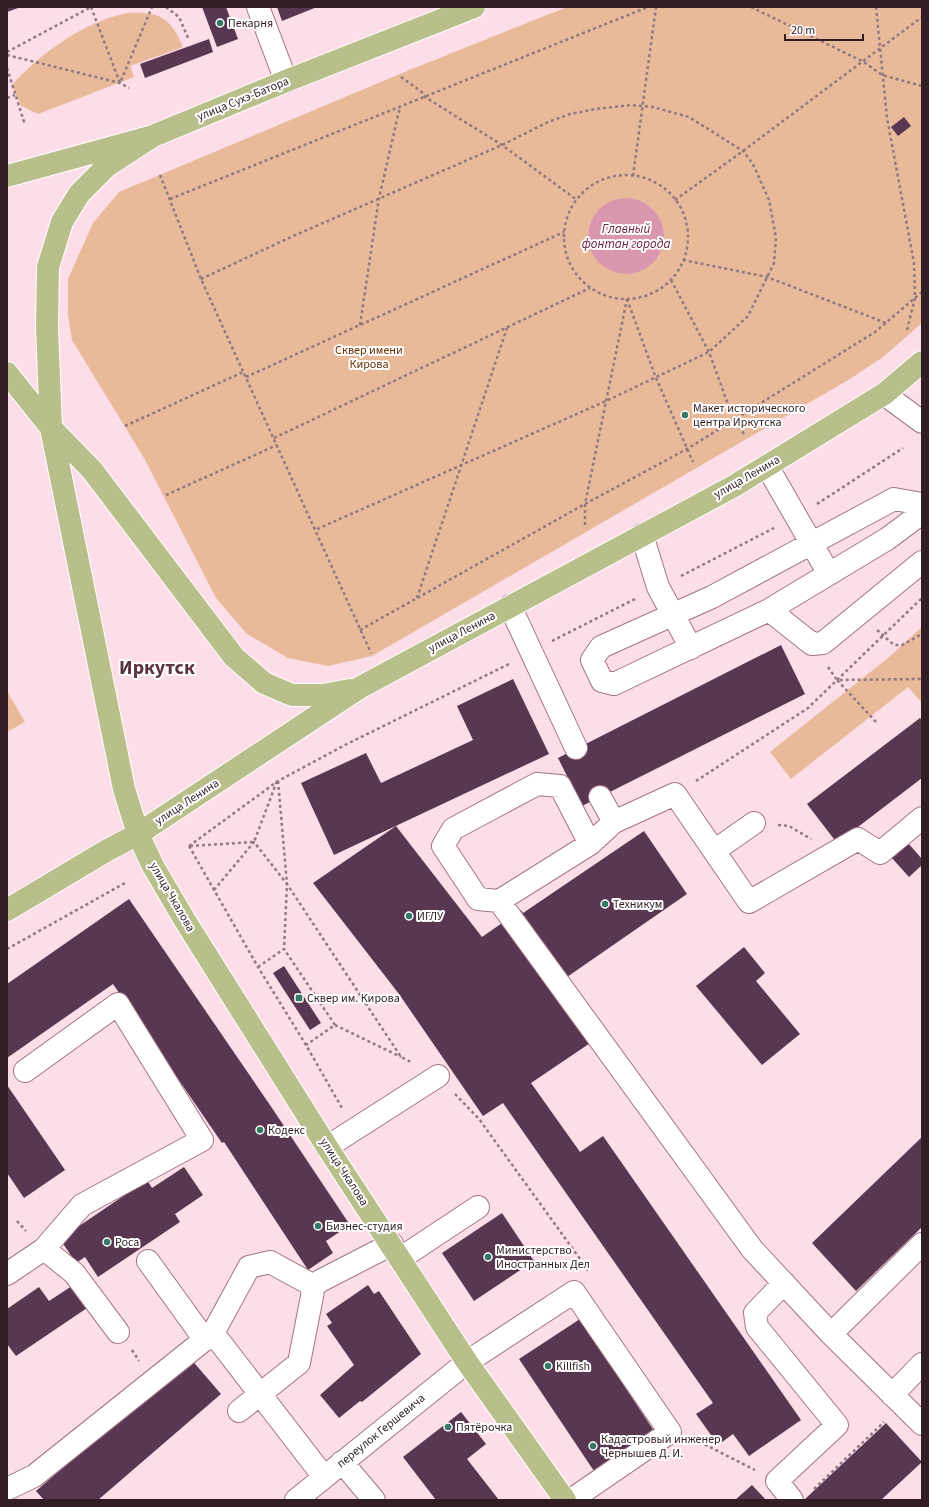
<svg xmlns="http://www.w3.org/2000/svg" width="929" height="1507" viewBox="0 0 929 1507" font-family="'Source Sans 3',sans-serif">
<rect width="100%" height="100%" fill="#fddde8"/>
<path fill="#e8ba9a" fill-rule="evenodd" d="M567,7H922V323L883,357L850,379L372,656L328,666L288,658L247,634L216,598L144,458L72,340L68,314V279L93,223L119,192L407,71ZM617,199C624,199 633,199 639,201C657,205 667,229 663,245C662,249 659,253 658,257L611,271C578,250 581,213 617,199Z
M127,13C158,11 171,17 183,47L130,66L134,77L38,114L21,106L12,85C42,52 84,22 127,13Z
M922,627V703L908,687L791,779L770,752L888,658Z
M7,691L25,722L7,732Z"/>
<path fill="#d897af" d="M588 236a38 38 0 1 1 76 0a38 38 0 1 1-76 0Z"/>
<path fill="#593751" d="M7,7H21L7,12Z
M202,7H226L238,39L217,47Z
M277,7H317L282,21Z
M209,39L213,52L145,78L140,64Z
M904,117L911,126L898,136L891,127Z
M781,645L805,694L582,806L558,758Z
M513,679L549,754L334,855L301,783L366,753L381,783L473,740L457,706Z
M920,718L922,721V778L837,843L807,804Z
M396,826L482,937L521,910L523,913L644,831L687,894L567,977L605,1033L531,1083L580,1152L603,1136L801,1420L749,1456L733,1434L718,1445L696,1414L713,1403L503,1103L483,1116L399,994L313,883Z
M908,843L922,859V865L909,877L891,857Z
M129,899L272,1108L350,1225L326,1241L333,1253L308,1270L224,1142L222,1143L113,984L7,1058V984Z
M744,947L765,973L756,981L800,1034L762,1065L696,986Z
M284,966L321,1023L310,1030L273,973Z
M7,1085L65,1170L24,1198L7,1173Z
M922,1137V1227L856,1291L812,1243Z
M184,1167L203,1195L175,1214L180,1222L98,1277L85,1257L76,1263L60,1239L147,1180L152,1188Z
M502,1213L534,1261L474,1301L442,1253Z
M75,1284L90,1306L16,1356L7,1344V1309L39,1287L49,1301Z
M368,1285L374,1294L379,1291L421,1354L362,1402L360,1401L339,1418L320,1395L354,1365L327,1326L332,1323L326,1314Z
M580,1319L658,1437L598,1477L519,1359Z
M190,1358L221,1394L98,1500H44L36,1491Z
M461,1412L486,1444L467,1459L499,1500H436L403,1457Z
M886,1423L922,1462L881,1500H804Z
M752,1485L766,1500H735Z"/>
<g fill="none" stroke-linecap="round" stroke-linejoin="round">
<defs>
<path id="minor" d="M258,7L286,81
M884,394L922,422
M767,466L829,574
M922,504L894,499L712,597L601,647L592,660L602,681L614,684L769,610L887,539L922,513
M642,535L658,587L691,648
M510,606L576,748
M769,610L812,644L823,643L922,562
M600,797L614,822L675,794L749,902L858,839L880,853L922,818
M590,844L560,786L537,784L453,829L443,846L478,899L499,901L590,844L614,822
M714,851L754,823
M499,901L752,1249L831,1334
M327,1147L438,1076
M922,1244L831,1334L922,1424
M44,1249L74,1273L118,1332
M401,1258L478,1207
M148,1261L205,1340
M7,1274L44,1249L82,1205L202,1140L118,1004L25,1071
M784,1283L755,1313L757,1327L837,1425L777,1481L792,1500
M213,1333L324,1477
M892,1395L922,1364
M239,1411L299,1363L314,1286
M342,1462L374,1500
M7,1489L34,1476L213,1333L249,1267L270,1262L314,1286L320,1281L392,1244
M296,1500L467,1362L574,1292L670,1432L571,1500"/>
<path id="major" d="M153,136L107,166L79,194L62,222L48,267L47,327L51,428L124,789L138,834L153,866L184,919L327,1147L467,1362L565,1500
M7,176L153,136L286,81L474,7
M7,373L51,428L92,470L234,657L264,683L292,695H323L350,690
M7,910L106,851L138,834L359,688L734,486L884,394L922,362"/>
</defs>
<use href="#minor" stroke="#a27485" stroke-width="24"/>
<use href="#major" stroke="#fff" stroke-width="24"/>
<path stroke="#917881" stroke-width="2.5" stroke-dasharray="3 3" stroke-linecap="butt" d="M91,7L120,83L152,7
M166,7L179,17L189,40
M751,7L864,62L882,75L922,86
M876,7L887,118L914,263L915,298L907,330
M7,52L91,7
M7,55L120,83L129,88
M7,68L25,125
M401,77L423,93L425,97L502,145L577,200
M7,98L15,95
M160,175L201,279L371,653
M564 237a62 62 0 1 1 124 0a62 62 0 1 1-124 0Z
M633,176L656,7
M170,199L648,7
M675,200L743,151L922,17
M683,260L767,277L886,323
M201,279L291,237L502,145L548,122L570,114L596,109L631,105L653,107L689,117L743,151L753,164L769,200L776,238L774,263L748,316L709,352L606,401L315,530
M671,280L709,352L733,418L744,434
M627,299L656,378L693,462
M360,325L379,198L400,107
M246,377L564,232
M125,426L243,372
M274,438L590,288
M166,495L277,445
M817,504L903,448
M585,525V504L627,299
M681,576L774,528
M417,598L507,328
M360,630L585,504L687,449L875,332L922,292
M877,630L894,645H902L922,634
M552,641L637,598
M828,667L837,680
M876,722L837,680L922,679
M278,781L287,884L401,1057L413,1063
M696,781L808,708L922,598
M778,825L789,826L811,839
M189,846L278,781L345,745L511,663
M189,846L258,967L306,1045L342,1108
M190,846L254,842L277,781
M214,890L254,842L287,884L284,949
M7,949L125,883
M258,967L284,949L335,1025L306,1045
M335,1025L401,1057
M455,1094L479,1119L583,1263L581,1269
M17,1221L26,1231
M583,1263L589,1272
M132,1350L139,1361
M694,1439L755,1470
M814,1489L884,1422"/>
<use href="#minor" stroke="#fff" stroke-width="22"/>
<use href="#major" stroke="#b9bf8b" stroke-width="22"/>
</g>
<g fill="#367868" stroke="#fff" stroke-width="1.5">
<circle cx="220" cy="23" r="4"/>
<circle cx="685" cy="415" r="4"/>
<circle cx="605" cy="904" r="4"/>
<circle cx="409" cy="916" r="4"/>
<rect x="295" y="994" width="8" height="8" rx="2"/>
<circle cx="260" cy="1130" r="4"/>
<circle cx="318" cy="1226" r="4"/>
<circle cx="107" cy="1242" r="4"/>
<circle cx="488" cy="1257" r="4"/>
<circle cx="548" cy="1366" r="4"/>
<circle cx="448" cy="1427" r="4"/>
<circle cx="593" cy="1446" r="4"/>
</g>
<g text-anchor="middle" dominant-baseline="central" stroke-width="4" stroke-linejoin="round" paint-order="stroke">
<g font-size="12" fill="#311e25" stroke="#fff" text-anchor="start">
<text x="228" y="23">Пекарня</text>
<text x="693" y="408">Макет исторического<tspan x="693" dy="14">центра Иркутска</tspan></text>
<text x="613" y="904">Техникум</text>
<text x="417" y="916">ИГЛУ</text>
<text x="307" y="998">Сквер им. Кирова</text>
<text x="268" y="1130">Кодекс</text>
<text x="326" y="1226">Бизнес-студия</text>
<text x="115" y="1242">Роса</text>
<text x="496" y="1250">Министерство<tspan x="496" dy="14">Иностранных Дел</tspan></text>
<text x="556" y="1366">Killfish</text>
<text x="456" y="1427">Пятёрочка</text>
<text x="601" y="1439">Кадастровый инженер<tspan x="601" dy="14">Чернышев Д. И.</tspan></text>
</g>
<g font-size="12" fill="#311e25" stroke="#fff">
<text transform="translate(243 99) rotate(-22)">улица Сухэ-Батора</text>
<text transform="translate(747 477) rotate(-30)">улица Ленина</text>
<text transform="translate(462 632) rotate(-28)">улица Ленина</text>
<text transform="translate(187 802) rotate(-33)">улица Ленина</text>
<text transform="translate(172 897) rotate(60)">улица Чкалова</text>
<text transform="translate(344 1172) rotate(57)">улица Чкалова</text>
<text transform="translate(381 1431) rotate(-39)">переулок Гершевича</text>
</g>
<g font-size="12" fill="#663303" stroke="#fff">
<text x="369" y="350">Сквер имени<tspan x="369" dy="14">Кирова</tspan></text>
</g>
<g font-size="13" font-style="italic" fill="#6f2345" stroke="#fff">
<text x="626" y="229">Главный<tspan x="626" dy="15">фонтан города</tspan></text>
</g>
<g font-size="20" font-weight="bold" fill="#5d3444" stroke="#fff">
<text x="157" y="668">Иркутск</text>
</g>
</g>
<rect width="929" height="1507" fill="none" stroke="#311e25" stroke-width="16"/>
<path d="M785 34v6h78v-6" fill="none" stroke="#311e25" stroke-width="2"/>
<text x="791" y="34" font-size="12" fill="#311e25" stroke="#ffffff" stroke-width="3" paint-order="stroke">20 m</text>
</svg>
